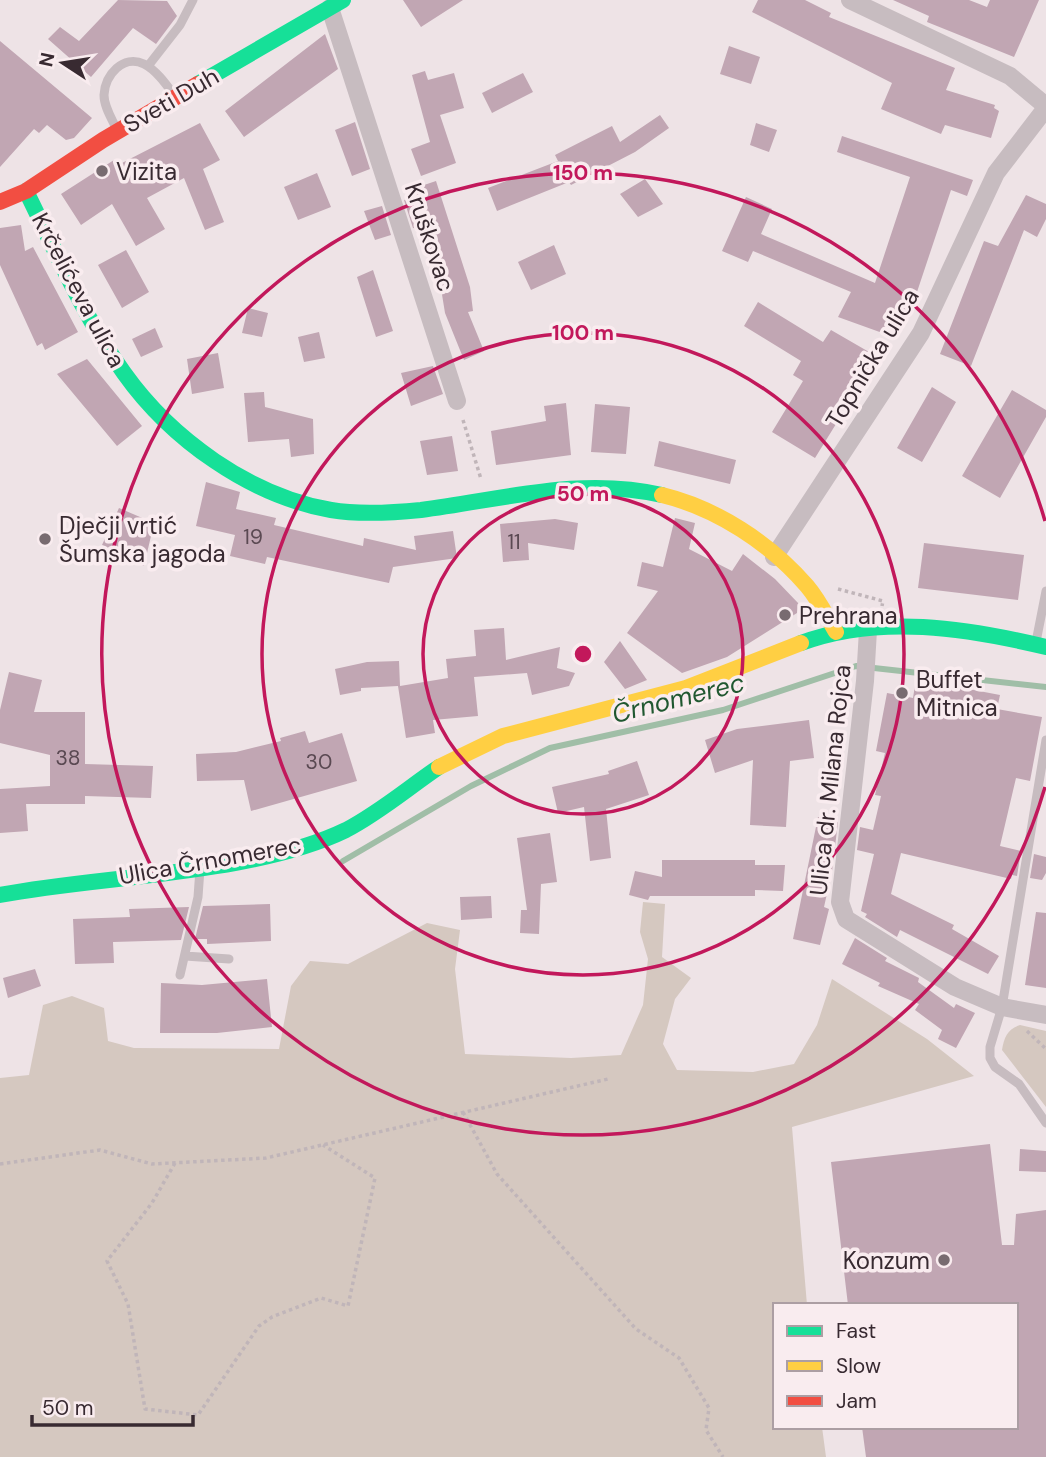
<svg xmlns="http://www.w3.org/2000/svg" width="1046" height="1457" viewBox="0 0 1046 1457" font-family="'DM Sans',sans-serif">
<rect width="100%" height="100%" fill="#eee3e6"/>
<path fill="#d5c8c0" d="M643,902L665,904L662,957L691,978L675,999L663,1044L677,1070L753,1072L794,1064L817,1025L832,979L927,1039L974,1076L792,1127L807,1305H775V1427H822L826,1457H0V1078L29,1075L43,1005L72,996L104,1008L108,1041L134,1048L279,1049L291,986L310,961L348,964L427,923L460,930L455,969L465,1054L571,1058L621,1055L643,1005L648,959L640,932Z
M1020,1025L1046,1031V1107L1002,1050C1004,1037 1008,1029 1020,1025Z"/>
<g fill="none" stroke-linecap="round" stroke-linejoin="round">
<path stroke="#a0bea7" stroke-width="6" d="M343,861L471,786L550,748L723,710L856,666L1046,687"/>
</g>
<path fill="#c1a6b3" d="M118,0L167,1L177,16L156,44L133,28L91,77L48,39L60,27L79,41Z
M403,0H463L421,27Z
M758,0H805L831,13L829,17L955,68L946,90L995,105L994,108L999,111L991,138L945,125L941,134L881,109L892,83L752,12Z
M893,0H969L987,7L990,0H1039L1014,57L927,22L929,16Z
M325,34L338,69L244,137L225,111Z
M0,41L92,118L74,138L66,140L47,125L39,133L34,129L0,167Z
M729,46L760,57L751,84L720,74Z
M425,71L428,80L454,73L464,108L440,115L456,163L421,176L411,149L430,142L412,75Z
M523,73L533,92L492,113L482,93Z
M660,115L669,128L635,152L571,185L569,182L497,211L488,188L558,161L555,155L612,126L620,142Z
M355,122L370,169L352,176L335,130Z
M200,123L220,160L203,169L224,222L205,230L184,178L147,198L165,229L136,246L112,204L81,225L61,194L114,160L118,165Z
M756,123L777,130L769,152L750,145Z
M842,136L973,180L967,196L951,190L916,295L901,316L898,315L888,335L838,317L851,292L753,251L748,262L722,251L746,197L772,209L761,234L875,283L910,177L837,152Z
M317,173L331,207L298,220L284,187Z
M645,179L663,204L638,217L620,194Z
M436,181L470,287L473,311L468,312L484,351L464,360L445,313L439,276L435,277L420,229L413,228L404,200L409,199L406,191Z
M1026,195L1046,204V219L1037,237L1024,230L971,366L940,354L984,241L998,246Z
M382,206L391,235L375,240L364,211Z
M21,225L25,251L33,247L78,332L45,350L42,343L37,346L0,265V228Z
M554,245L566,274L531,290L518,262Z
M126,250L149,292L122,308L98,265Z
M373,270L393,331L376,337L357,277Z
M758,302L823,342L831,330L876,356L865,374L859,370L827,418L836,424L815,458L772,432L803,381L793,375L801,361L744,326Z
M248,308L268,313L262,337L242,333Z
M155,328L163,347L141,357L132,339Z
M319,332L325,358L304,362L298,337Z
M218,353L224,388L192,394L187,359Z
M87,359L142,426L117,446L57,374Z
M433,366L443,394L411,406L401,373Z
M932,387L956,402L922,462L897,448Z
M1012,390L1046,410V417L1000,498L962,476Z
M264,392L265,407L313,419L314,454L291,457L289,439L248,442L244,393Z
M566,403L571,455L496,465L491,431L546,421L544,406Z
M595,404L630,407L626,454L591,452Z
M452,436L458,471L427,475L420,441Z
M659,441L736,460L730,484L654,466Z
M206,482L240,492L236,509L276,518L274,525L363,546L364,538L416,550L414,536L453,531L457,558L393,567L389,583L267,557L265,564L230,556L235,535L196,526Z
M119,508L154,523L144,566L102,545Z
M675,518L695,523L689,549L732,571L743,554L775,579L799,604L797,613L727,657L682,673L627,633L658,591L637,586L642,562L663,567Z
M555,519L578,523L574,550L528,543L529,560L503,562L500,524Z
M924,543L1024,555L1018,600L918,588Z
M504,628L506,660L560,647L557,668L575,673L569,686L532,695L527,673L474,677L478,716L433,720L435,733L406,738L398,686L361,688V691L340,695L335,669L367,662L399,661L400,686L448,678L446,659L476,656L474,630Z
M620,641L647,680L625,689L604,662Z
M9,672L42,680L34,712H85V764L153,766L151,798L85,796V804H26L28,831L0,833V789L50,786V755L0,743V710Z
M916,679L1000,695L997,709L1042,717L1030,781L1016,778L1000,846L1021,851L1017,876L1012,875L1011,879L901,853L891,894L954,925L952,929L999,956L988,974L900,930L897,937L865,917L867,914L861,911L874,854L857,850L860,827L873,830L881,796L875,795L885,753L876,751L887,693L913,698Z
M809,720L814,758L790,761L786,827L750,825L753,760L715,773L705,740L737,729Z
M305,731L309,743L342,733L357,781L251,811L244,780L197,781L196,754L236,752L281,741L280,738Z
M637,761L649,795L606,809L611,858L590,861L584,807L558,813L552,787L609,774L608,771Z
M818,817L838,822L832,871L824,907L829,909L820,945L793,939Z
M550,833L557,882L541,884L539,934L520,933L521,910H527L517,838Z
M1034,854L1046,857V873L1042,880L1030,878Z
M662,860H755V865H785L783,891L755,890V896H650L648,900L629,895L635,871L662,877Z
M491,896L492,918L461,920L460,897Z
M270,904L271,941L207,944V939H195L203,906Z
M189,907L181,940L113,942L114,963L75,964L73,919L130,917L129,909Z
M1036,912L1046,913V988L1025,985Z
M855,938L887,958L885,961L919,978L918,982L954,1008L956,1004L975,1013L956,1048L938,1039L942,1030L915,1010L919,1004L878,986L880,983L842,964Z
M35,969L41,986L8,998L3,978Z
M267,979L272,1027L217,1033H160L161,983L202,985Z
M990,1144L1002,1245H1014L1016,1214L1046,1210V1457H866L862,1427H1016V1305H848L831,1162Z
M1020,1149L1046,1151V1172L1019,1171Z"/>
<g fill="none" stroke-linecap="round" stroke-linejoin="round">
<path stroke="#c0b5b9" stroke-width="3.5" stroke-dasharray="3.5 3.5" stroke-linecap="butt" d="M463,420L481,479
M838,589L883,601L882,606
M1027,1031L1046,1049
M463,1112L497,1174L636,1329L679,1358L709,1408L706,1430L723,1457
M175,1163L152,1203L107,1261L128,1304L145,1409L198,1415L259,1326L272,1317L321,1298L348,1306L375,1178L323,1145
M0,1164L100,1150L152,1164L266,1158L608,1079"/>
<path stroke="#c7bcc0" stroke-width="9" d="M148,66L180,25L193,0
M117,130C112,119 104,107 104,95C105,75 123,54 144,64C156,70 166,84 174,95
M1036,642L1046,591
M1046,740L1002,1007L990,1047V1058L995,1067L1019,1084L1046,1123
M185,956L229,959
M180,975L198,897L200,869"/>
<path stroke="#c7bcc0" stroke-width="18" d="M850,0L1010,76L1046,106
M330,8L457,401
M774,557L921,333L996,173L1046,108
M868,630L865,681L840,902L846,919L955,987L1002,1007L1046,1015"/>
<path stroke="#16e098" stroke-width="16" d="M198,84L343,0
M26,191C56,252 84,317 124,373C171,439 250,496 331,510C360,515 391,513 421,510C501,500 580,476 662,495
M801,643C879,614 967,628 1046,647
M0,895C104,875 253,875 346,830C379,813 408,788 439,767"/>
<path stroke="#ffcf43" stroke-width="16" d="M662,495C716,508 770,543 807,586C819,600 827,617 836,632
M439,767L503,736L686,688L801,643"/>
<path stroke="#f24e42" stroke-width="16" d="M0,202L26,191L103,140L198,84"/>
</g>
<g fill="none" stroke="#c2185b" stroke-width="3.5">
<circle cx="583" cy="654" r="160"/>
<circle cx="583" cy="654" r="321"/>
<path d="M1045 787A481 481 0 1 1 1045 521"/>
</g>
<g fill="#786b70" stroke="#f9ecef" stroke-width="2.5">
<circle cx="102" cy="171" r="7"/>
<circle cx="45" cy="539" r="7"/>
<circle cx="785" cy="615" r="7"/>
<circle cx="902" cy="693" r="7"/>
<circle cx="944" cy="1260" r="7"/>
</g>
<g text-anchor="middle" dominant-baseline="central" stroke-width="7" stroke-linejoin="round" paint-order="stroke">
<g font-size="21" fill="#5a4952">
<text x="253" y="537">19</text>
<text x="514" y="542">11</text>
<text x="68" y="758">38</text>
<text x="319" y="762">30</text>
</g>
<g font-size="24" fill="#382a31" stroke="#f9ecef">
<text transform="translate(171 100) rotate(-30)">Sveti Duh</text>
<text transform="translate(430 237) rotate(72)">Kruškovac</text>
<text transform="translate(79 290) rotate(62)">Krčelićeva ulica</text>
<text transform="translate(872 358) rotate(-59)">Topnička ulica</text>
<text transform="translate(830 780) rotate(-84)">Ulica dr. Milana Rojca</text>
<text transform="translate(210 860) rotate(-10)">Ulica Črnomerec</text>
</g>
<g font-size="24" fill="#382a31" stroke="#f9ecef" text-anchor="start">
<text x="116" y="171">Vizita</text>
<text x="59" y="525">Dječji vrtić<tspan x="59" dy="28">Šumska jagoda</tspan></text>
<text x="799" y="615">Prehrana</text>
<text x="916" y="679">Buffet<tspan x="916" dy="28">Mitnica</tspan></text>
<text x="930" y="1260" text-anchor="end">Konzum</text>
</g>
<g font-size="26" font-style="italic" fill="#215831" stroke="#f9ecef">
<text transform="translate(678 698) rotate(-14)">Črnomerec</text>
</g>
</g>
<circle cx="583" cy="654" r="10" fill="#c2185b" stroke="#f9ecef" stroke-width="3.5"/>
<g font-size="21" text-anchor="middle" font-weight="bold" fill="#c2185b" stroke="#f9ecef" stroke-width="7" stroke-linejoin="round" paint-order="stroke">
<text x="583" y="180">150 m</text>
<text x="583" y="340">100 m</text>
<text x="583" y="501">50 m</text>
</g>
<rect x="773" y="1303" width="245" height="126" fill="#f9ecef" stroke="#ac9ea3" stroke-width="2"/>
<rect x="787" y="1326" width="35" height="10" fill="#16e098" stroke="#ac9ea3" stroke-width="2"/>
<text x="836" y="1338" font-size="21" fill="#382a31">Fast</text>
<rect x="787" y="1361" width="35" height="10" fill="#ffcf43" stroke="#ac9ea3" stroke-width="2"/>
<text x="836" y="1373" font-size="21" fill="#382a31">Slow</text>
<rect x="787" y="1396" width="35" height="10" fill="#f24e42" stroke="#ac9ea3" stroke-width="2"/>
<text x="836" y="1408" font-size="21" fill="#382a31">Jam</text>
<g transform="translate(63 63) rotate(282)" stroke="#f9ecef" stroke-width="5" paint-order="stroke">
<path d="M0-5L12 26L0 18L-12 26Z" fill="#382a31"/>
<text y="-10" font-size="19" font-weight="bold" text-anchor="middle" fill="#382a31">N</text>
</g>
<path d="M32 1415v10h161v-10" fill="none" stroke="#382a31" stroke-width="3.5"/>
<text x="42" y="1415" font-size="21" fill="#382a31" stroke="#f9ecef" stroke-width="5" paint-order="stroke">50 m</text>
</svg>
